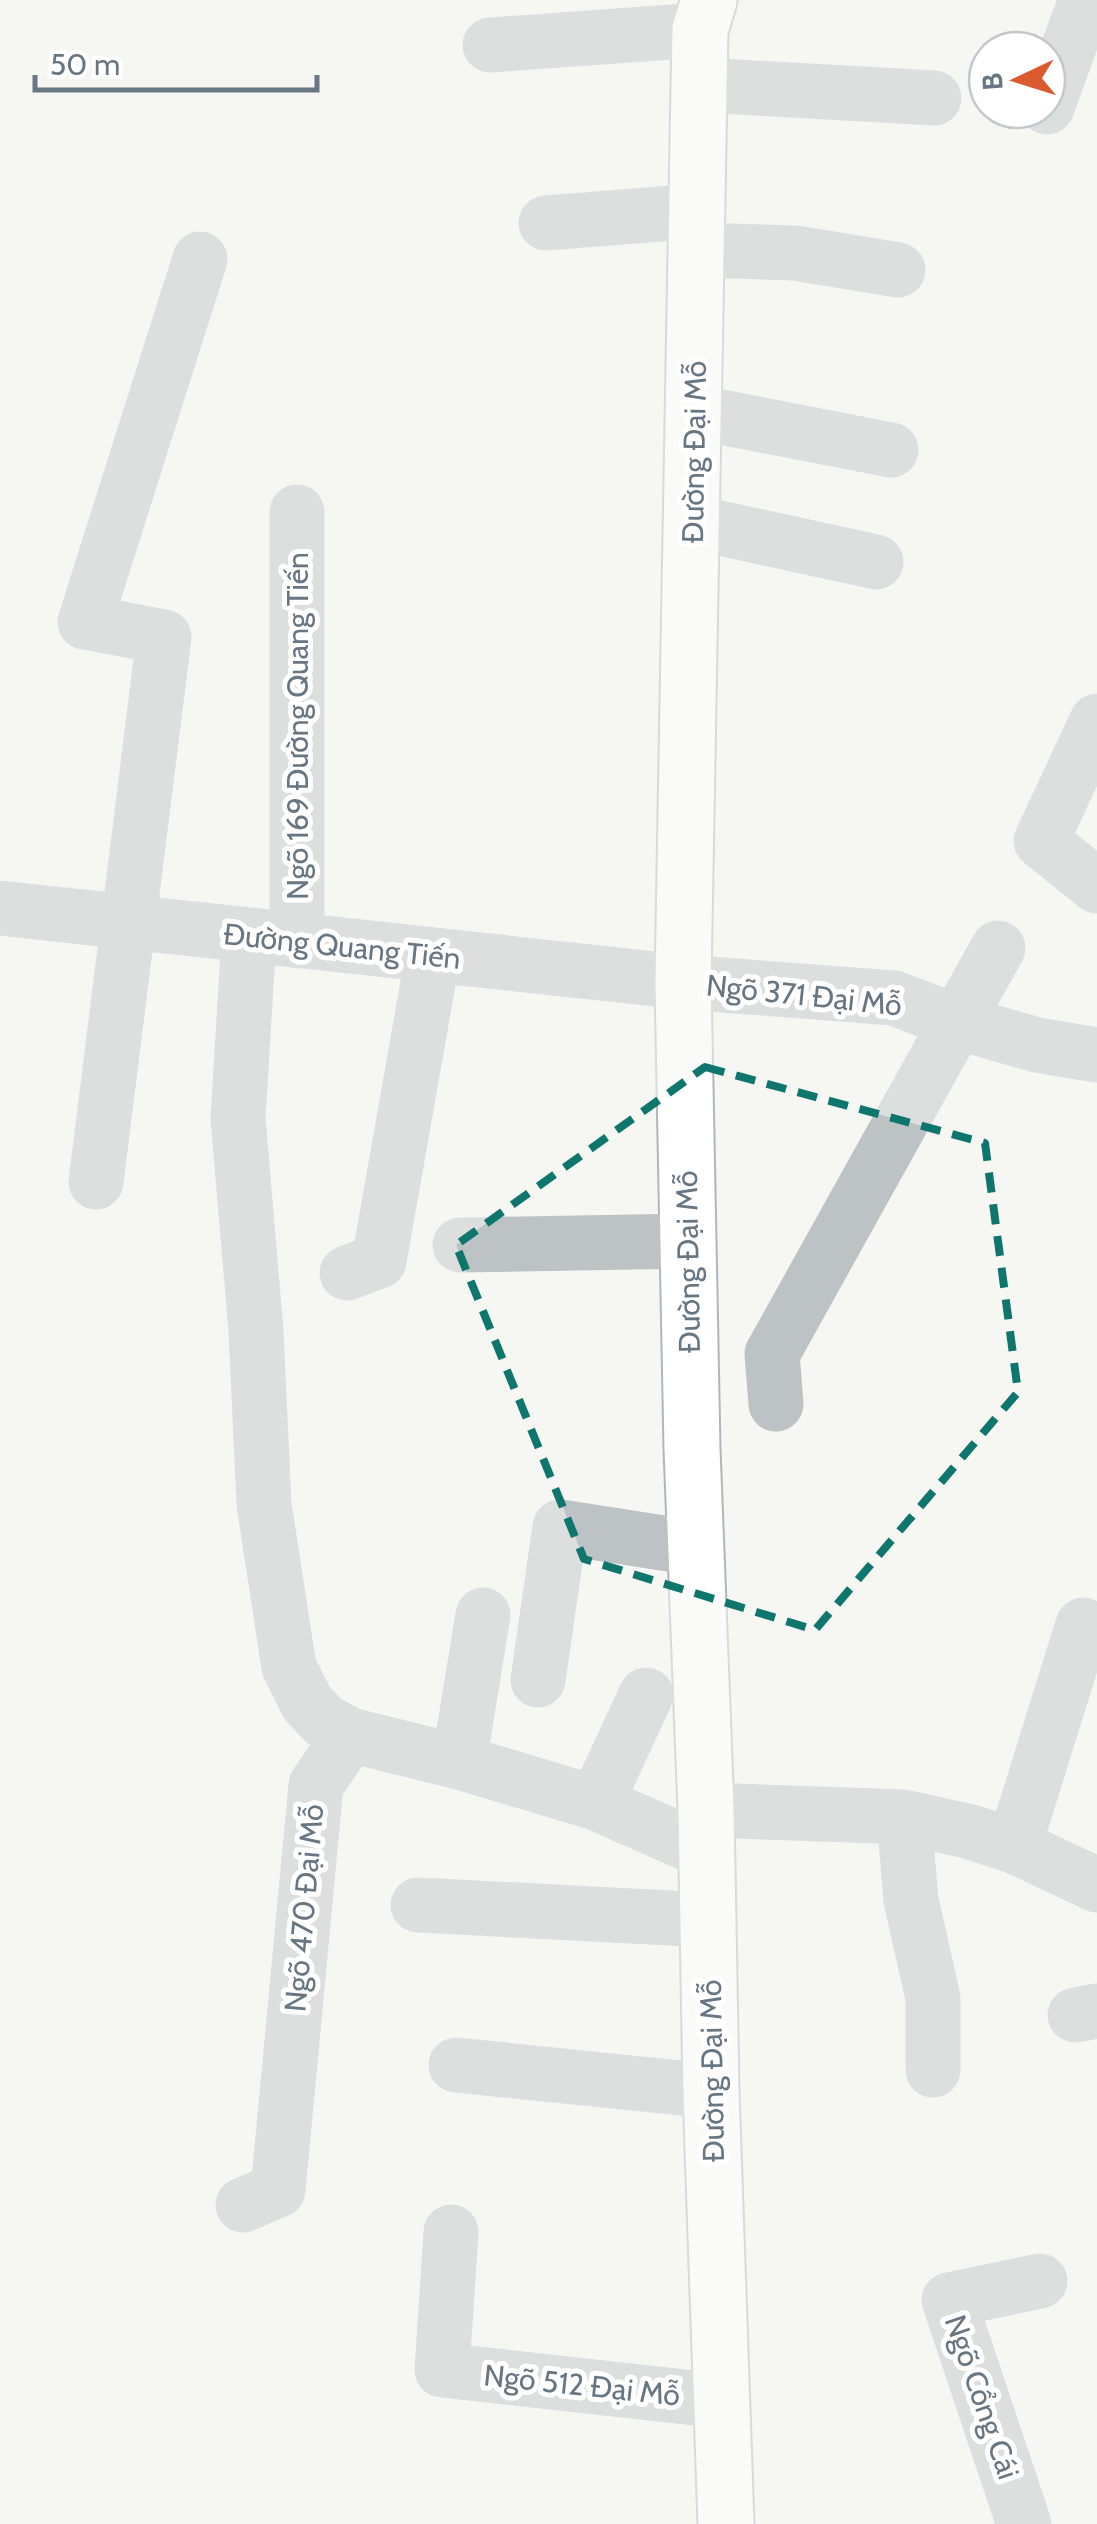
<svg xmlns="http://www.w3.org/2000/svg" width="1097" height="2524" viewBox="0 0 1097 2524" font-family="Cabin,sans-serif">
<rect width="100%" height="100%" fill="#f6f7f3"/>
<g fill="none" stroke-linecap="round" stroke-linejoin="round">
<defs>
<path id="major" d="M709,0L700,30L683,982L692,1449L706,1810L711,2091L726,2524"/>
</defs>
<use href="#major" stroke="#b1b6ba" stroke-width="59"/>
<path stroke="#bdc2c5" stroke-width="55" d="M490,45L700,30
M701,85L934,98
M1047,107L1086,0
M546,223L698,211
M698,250L795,253L898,270
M695,412L891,450
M692,522L876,562
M1097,721L1041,841L1097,886
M0,908L683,982L894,998L957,1022L1037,1045L1097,1055
M249,937L238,1118L256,1331L264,1504L289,1667L307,1703L324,1721L350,1735
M297,941V512
M96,1182L164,637L85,622L200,259
M460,1245L688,1241
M347,1273L379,1261L433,955
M776,1404L772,1354L998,948
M538,1680L560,1527L695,1548
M459,1762L483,1615
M596,1803L646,1695
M706,1810L904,1817L971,1832L1014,1846L1097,1885
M904,1817L911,1900L933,1998V2070
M1014,1846L1083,1625
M418,1905L709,1920
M1075,2015L1097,2011
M456,2065L711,2091
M243,2205L278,2190L316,1785L350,1735L459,1762L596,1803L707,1852
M451,2232L442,2370L722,2401
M1024,2524L949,2300L1040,2281"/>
<use href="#major" stroke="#fff" stroke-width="55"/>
</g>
<path d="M0 0H1097V2524H0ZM705,1067L985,1143L1018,1392L815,1630L584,1559L456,1245Z" fill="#f6f7f3" fill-opacity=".55" fill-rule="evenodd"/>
<path fill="none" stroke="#0f766e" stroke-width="8" stroke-dasharray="20 12" stroke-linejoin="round" d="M705,1067L985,1143L1018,1392L815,1630L584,1559L456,1245Z"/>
<g text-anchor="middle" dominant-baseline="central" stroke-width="10" stroke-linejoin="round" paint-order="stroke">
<g font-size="30" fill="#677683" stroke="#fff">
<text transform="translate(694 452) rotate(-89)">Đường Đại Mỗ</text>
<text transform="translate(297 726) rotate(-90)">Ngõ 169 Đường Quang Tiến</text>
<text transform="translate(342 946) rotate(6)">Đường Quang Tiến</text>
<text transform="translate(804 995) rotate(6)">Ngõ 371 Đại Mỗ</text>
<text transform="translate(688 1262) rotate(-91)">Đường Đại Mỗ</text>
<text transform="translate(304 1908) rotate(-85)">Ngõ 470 Đại Mỗ</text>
<text transform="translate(712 2071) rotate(-91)">Đường Đại Mỗ</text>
<text transform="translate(582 2385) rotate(6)">Ngõ 512 Đại Mỗ</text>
<text transform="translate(982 2397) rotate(71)">Ngõ Cổng Cái</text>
</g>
</g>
<g transform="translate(1017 80) rotate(266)"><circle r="48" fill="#ffffff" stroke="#c2c8cd" stroke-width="2.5"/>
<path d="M0-8L18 38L0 25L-18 38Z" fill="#db5b2f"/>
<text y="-15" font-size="28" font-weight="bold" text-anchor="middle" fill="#677683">B</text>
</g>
<path d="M35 75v15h282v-15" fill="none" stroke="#677683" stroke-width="5"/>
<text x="50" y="75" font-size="30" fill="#677683" stroke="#ffffff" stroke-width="8" paint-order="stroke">50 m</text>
</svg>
